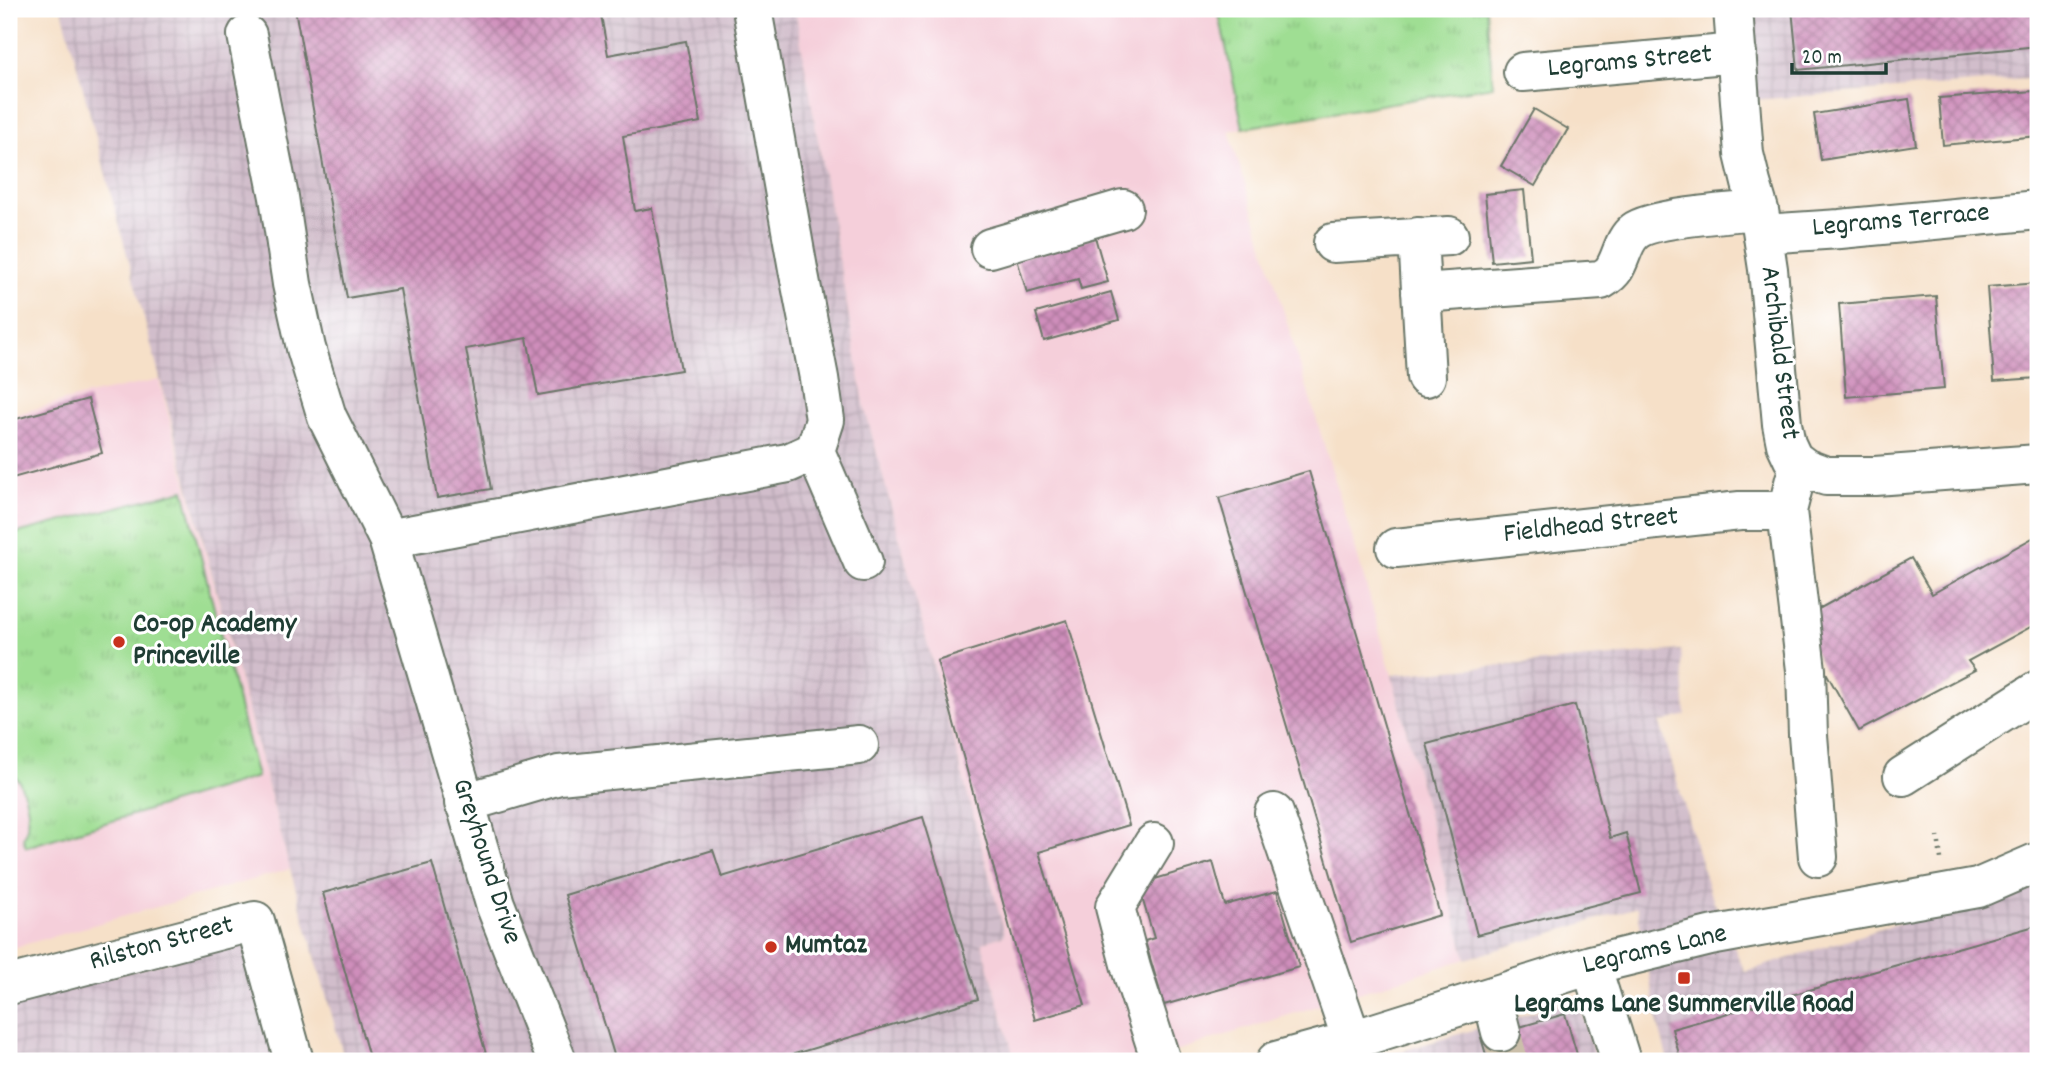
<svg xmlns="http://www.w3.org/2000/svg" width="2047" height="1070" viewBox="0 0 2047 1070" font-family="Dekko,sans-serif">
<defs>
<pattern id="industrial-grid" width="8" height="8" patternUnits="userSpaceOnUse" patternTransform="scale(1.75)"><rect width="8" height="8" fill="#d1bdcb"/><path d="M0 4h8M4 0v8" fill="none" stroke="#b3a3af"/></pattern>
<pattern id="grass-tufts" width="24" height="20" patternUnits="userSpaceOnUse" patternTransform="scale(1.75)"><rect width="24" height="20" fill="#9fde93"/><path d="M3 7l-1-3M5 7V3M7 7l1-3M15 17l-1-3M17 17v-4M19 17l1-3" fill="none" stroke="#88bf7f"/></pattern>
<pattern id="building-cross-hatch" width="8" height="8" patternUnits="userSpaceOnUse" patternTransform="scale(1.75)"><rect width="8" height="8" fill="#cf8ebb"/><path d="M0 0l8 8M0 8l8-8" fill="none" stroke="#a77599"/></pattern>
</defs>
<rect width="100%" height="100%" fill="#fff"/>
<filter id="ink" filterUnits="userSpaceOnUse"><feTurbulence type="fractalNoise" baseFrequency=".0143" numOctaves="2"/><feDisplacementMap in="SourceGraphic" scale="14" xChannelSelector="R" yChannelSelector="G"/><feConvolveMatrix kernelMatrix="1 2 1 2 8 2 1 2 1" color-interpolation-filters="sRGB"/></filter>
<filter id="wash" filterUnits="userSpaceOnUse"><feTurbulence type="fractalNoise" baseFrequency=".00686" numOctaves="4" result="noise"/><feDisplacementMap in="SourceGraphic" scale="28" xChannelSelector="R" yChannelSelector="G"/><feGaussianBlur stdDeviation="1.57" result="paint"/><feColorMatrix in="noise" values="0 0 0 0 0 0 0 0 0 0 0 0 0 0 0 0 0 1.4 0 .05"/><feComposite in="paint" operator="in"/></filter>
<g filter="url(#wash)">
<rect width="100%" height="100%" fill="#f6e0c8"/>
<path fill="#f5cfda" d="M795,9H1218L1243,128L1229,131L1350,530L1392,675L1466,959L1144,1061H1015L982,943L1005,935L865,409Z
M159,380L290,869L9,949V416L87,395Z"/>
<path fill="url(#industrial-grid)" d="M62,9H795L865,409L1005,935L982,943L1015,1061H345L290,869Z
M1717,9H2038V78L1726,102Z
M1681,650L1686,715L1660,723L1709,890L1745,972L2038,879V1061H1668L1658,1024L1637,907L1466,959L1392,675Z
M248,941L283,1061H9V1002Z
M1578,999L1596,1061H1368Z"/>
<path fill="url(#grass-tufts)" stroke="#5f8e64" stroke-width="2" d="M1218,9H1486L1493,86L1243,128Z
M184,490L257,777L26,847L23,838L27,827L28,810L25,796L19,781L9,769V711L12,710L9,697V535Z"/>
<g id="blocks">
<path fill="url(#building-cross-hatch)" d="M295,9H600L608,55L686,41L701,122L623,136L635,211L652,208L681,370L538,395L527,338L466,349L491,489L437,498L400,289L347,298Z
M1792,9H2038V46L1798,70Z
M2034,91L2038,136L1943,145L1939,98Z
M1909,99L1916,145L1821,160L1814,114Z
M1534,109L1568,129L1535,186L1501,166Z
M1524,190L1531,258L1492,262L1485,194Z
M1095,237L1108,282L1081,289L1078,279L1027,293L1017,259Z
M2038,283V378L1994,381L1987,287Z
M1111,292L1119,320L1044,341L1036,313Z
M1936,296L1944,389L1846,397L1839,304Z
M88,399L102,453L9,479V421Z
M1309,471L1440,915L1351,942L1219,498Z
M2038,535V623L1968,661L1975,670L1859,731L1797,621L1911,558L1932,594Z
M1067,620L1129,825L1039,852L1085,1005L1035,1020L937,661Z
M1575,705L1610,838L1626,833L1641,893L1477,935L1427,744Z
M923,817L978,999L771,1061H616L565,895L713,850L722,877Z
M1213,862L1225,905L1277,891L1299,967L1164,1005L1145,941L1154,938L1138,884Z
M432,863L488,1061H370L323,893Z
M2038,925V1061H1681L1672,1029Z
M1565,1014L1579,1061H1488L1481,1038Z"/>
</g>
</g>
<g filter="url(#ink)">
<use href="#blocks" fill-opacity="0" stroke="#6a7668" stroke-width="2"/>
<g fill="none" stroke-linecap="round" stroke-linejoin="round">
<path stroke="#cbbfaa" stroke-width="38" stroke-dasharray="38 19" stroke-linecap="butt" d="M1501,1032L1509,1061"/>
<defs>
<path id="minor" d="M1733,9L1744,154L1751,183L1759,210L1768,269L1782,424L1786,444L1793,459L1805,468L1826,476H1875L2038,464
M247,35L279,197L292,284L306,348L327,417L388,539
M1523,72L1737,53
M1763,234L1840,229L2038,210
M1418,237L1426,377
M1333,243L1449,236
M990,248L1123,209
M1421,293L1601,280C1606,277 1611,274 1614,269C1622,257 1623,240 1635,231C1651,218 1735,212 1759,210
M815,451L863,562
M1805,468L1795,479L1787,511L1806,670L1808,735L1818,857
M1396,548L1740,511H1787
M1903,776L2038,690
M464,803L559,775L859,745
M1274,813L1352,1040
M1154,843L1115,907L1131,968L1161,1061
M1591,965L1621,1061
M9,985L255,921L294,1061
M1492,996L1501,1032
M557,1061L495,904L388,539L788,463L815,451L825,420L819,378L798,269L752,9
M1276,1061L1352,1040L1591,965L1710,936L1978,888L2038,862"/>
</defs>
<use href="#minor" stroke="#6a7668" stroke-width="42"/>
<path stroke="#6a7668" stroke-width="4.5" stroke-dasharray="2 5" stroke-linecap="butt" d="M2035,625L2038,630
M1938,836L1941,859"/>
<use href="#minor" stroke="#fff" stroke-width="38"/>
</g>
</g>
<g fill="#c8321e" stroke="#fff" stroke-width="2.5">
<circle cx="119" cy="642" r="7"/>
<circle cx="771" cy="947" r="7"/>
<rect x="1677" y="971" width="14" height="14" rx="3.5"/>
</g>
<g text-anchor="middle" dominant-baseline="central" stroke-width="6" stroke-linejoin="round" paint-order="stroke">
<g font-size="28" fill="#1f3d34" stroke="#fff">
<text transform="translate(1630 63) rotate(-5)">Legrams Street</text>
<text transform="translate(1901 222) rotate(-5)">Legrams Terrace</text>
<text transform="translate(1778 353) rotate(83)">Archibald Street</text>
<text transform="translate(1591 527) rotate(-6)">Fieldhead Street</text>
<text transform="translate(485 862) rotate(72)">Greyhound Drive</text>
<text transform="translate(162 945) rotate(-15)">Rilston Street</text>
<text transform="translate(1655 951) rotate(-13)">Legrams Lane</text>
</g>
<g font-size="28" font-weight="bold" fill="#1f3d34" stroke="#fff" text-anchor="start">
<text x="133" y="626">Co-op Academy<tspan x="133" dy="32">Princeville</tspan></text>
<text x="785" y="947">Mumtaz</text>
<text x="1684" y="1006" text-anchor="middle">Legrams Lane Summerville Road</text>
</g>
</g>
<rect width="2047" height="1070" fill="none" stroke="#fff" stroke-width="35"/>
<path d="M1792 63v10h94v-10" fill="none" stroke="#1f3d34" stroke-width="3.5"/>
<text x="1802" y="63" font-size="21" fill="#1f3d34" stroke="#ffffff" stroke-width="5" paint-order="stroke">20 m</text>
</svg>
